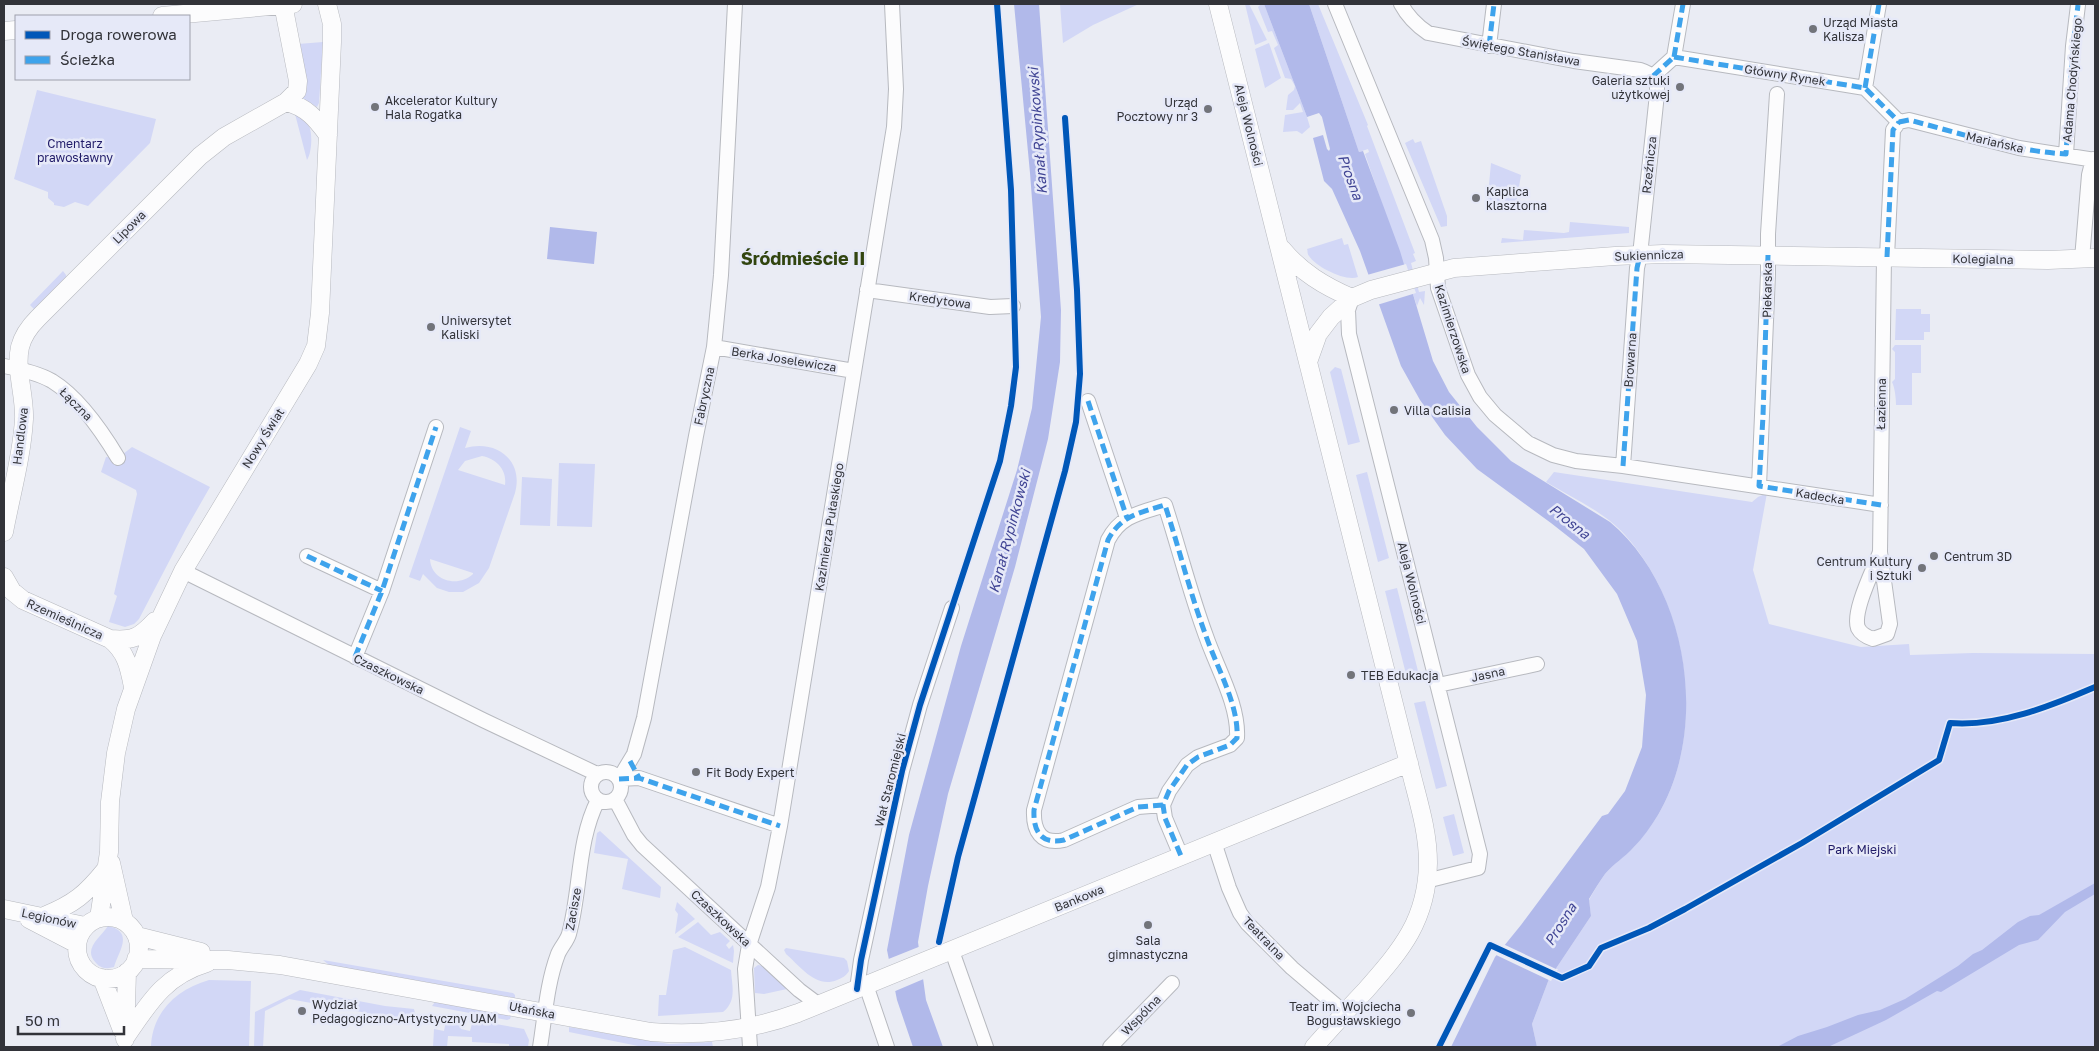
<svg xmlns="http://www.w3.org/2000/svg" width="2099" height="1051" viewBox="0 0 2099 1051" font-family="'Golos Text',sans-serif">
<rect width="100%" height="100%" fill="#eaecf4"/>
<path fill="#d2d7f6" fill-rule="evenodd" d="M1060,4H1139L1093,25L1063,43Z
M1245,4H1249L1267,40L1255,45Z
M1261,4H1264L1307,117L1310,127L1302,134L1297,131L1283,132L1285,115L1303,112L1300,103L1293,110H1286L1288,95L1294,90L1295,86L1291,79L1285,78L1274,48L1278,45L1272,31L1268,32L1258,7Z
M1309,4H1318L1368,125L1367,126L1415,253L1413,254L1416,261L1411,263L1419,292L1425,291L1424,305L1420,298L1417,306L1365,154L1369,152L1368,149L1359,152Z
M323,42L319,103L317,107L303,99L306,82L298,44Z
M1269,43L1281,78L1265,88L1255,49Z
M37,90L156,119L150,143L88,206L75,202L64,207L54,205V203L48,198V192L14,179Z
M295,114C300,117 306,119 308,124C313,131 312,153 307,160Z
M1413,139L1415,143L1421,141L1447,216V226L1441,227L1405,143Z
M1491,163L1521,175L1515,210L1487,206Z
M1570,222L1629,227V233L1501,243L1502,238L1523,240L1524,230L1564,233L1569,232Z
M1342,238L1344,245L1348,244L1358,277C1346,282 1316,267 1309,256C1307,254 1308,251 1307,249Z
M63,271L66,275V279L35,310L30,305Z
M1896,309H1921V314H1930V332H1924V340H1895Z
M1895,345H1921V373H1912V405H1896C1896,399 1895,388 1892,382L1895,379V352L1892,349Z
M1335,367L1341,369L1360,442L1348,445L1330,372Z
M460,427L471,431L465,448C496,439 524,460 515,493L489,568L479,583L463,592H449L437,588L423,574L420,581L409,577ZM482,456C497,459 507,470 505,485L458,470L465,461ZM430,559L473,573V574C458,588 431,581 430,559Z
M132,447L210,487L186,529L139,619L134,624L125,627L109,622L117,596L114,594L137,494L136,490L101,472L106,457L118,458Z
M559,463L595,464L592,527L557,526Z
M1367,472L1389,558L1378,562L1356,475Z
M1554,472L1752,502L1758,497L1767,493L1753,570L1769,624L1861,647L1909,644L1910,655L1973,653L2095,654V1047H1537L1532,1024L1549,979L1591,916L1589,900C1594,891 1599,882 1605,874C1613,864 1624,857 1633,848C1642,838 1651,826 1658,815C1707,732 1689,605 1625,535C1606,513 1571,497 1546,482Z
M522,477L552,479L550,526L520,525Z
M1397,588L1419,675L1407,678L1385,591Z
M1425,701L1447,786L1436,789L1414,703Z
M1454,814L1464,853L1453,856L1443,817Z
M600,831L661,887L660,898L622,889L628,859L594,853L597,833Z
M677,902L695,919L675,934L678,914L675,910Z
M698,922L711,935L720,932L730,941L726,945L729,949L733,945L734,951L733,963L678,937Z
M108,926C135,932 118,952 114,967C108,969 101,969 96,963C82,949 101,937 108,926Z
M685,947L731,970C732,986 737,1001 723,1012L658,1016L659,995H666L673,950Z
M786,948L844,958L847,961L849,971C846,976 842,978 837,980C816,989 800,966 786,954L784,950Z
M323,960L513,993L515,995V998L329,965Z
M758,965L764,966L787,989L764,994L755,993L754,968Z
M209,980L251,981L249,1047H151C152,1012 177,989 209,980Z
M300,990L385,1006L414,1009L417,1022L289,999L265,1011L263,1047H254L255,1012Z
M435,1002L511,1016L510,1019L507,1020L432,1006Z
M447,1015L463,1018L461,1029L470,1031L473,1020L524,1029L529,1040L528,1047H509V1044L472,1042V1037L448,1036L447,1047H433L434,1029L444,1031Z
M569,1027L669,1044L712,1042L713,1047H643L569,1032Z"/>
<path fill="#b1b9ea" d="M1014,4H1039L1061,310L1060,362L1048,439L1015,567L948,794L928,886L918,942L926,1000L943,1047H913L897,1000L887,950L909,835L961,646L1017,470L1032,408L1041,317L1030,173Z
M1264,4H1309L1359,152L1363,151L1400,251L1433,361L1449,392L1477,427L1511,461L1610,522C1688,587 1710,727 1658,815C1651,826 1643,838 1633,848C1625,857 1613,864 1605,874C1599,882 1594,891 1589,899L1591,916L1549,979L1532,1024L1537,1047H1451L1495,957L1521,925L1602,816L1608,814L1625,791L1642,747L1646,695L1637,641L1617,594L1584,549L1551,523L1477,469L1445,435L1420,400L1401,366L1360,251L1332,189L1324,181L1313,138L1323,135L1327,149L1329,151L1330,149L1322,117L1319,113L1307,117Z
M550,227L597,232L594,264L547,259Z
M2095,883V894L2065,912L2038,940L2019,945L1941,992L1937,991L1886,1020L1828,1047H1777L1798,1036L1827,1027L1858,1015L1880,1010L1905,999L1958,966L1973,954L1982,950L2018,922L2030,916L2039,915Z"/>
<path fill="#eaecf4" d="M1406,264L1416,293L1377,305L1367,275Z
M1503,944L1556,969H1558L1551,981L1494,954Z
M921,946L926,978L893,992L886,960Z"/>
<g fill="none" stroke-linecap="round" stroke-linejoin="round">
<defs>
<path id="minor" d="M1335,4L1432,240L1436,258L1438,288L1468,375L1480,397L1495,415L1528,443L1553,455L1576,461L1623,466L1881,505
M1401,4C1408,17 1416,25 1428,33L1574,61L1640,70C1653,74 1658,80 1657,94L1640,255L1637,268L1623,466
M1489,46L1494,4
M1674,57L1865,88L1899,122
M1674,57L1683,4
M1653,76L1674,57
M1865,88L1879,4
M1899,122L1909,120L2019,148L2095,160
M2066,154L2073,46L2078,5
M1887,257L1893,130L1899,122
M2082,259L2089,175L2093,159
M867,290L990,307L1013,306
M1352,298L1348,310L1349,334L1480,854L1478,868L1426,881
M714,347L854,371
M4,366C20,369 38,373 52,381C78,397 103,433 118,458
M1088,401L1127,518
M1759,486L1768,274V234L1777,94
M1880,552C1874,569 1852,611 1858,628C1861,634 1867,637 1873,639L1887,634L1890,624L1880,552L1884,257
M307,556L382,591
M183,571L483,720L597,774
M355,657L382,591L436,427
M1438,685L1537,664
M591 787a15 15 0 1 1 30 0a15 15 0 1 1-30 0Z
M619,779L634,754L644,718L696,436L714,347L721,275L735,4
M619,779L639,778L780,826
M615,799L634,835L642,845L799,990L819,1005
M1163,805L1138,807L1064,840C1041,845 1033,831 1034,810L1108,540C1121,515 1140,513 1165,505C1179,548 1190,593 1206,636C1217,668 1239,705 1237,738L1230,745L1198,757L1187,765L1169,791L1163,805L1165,818L1181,856
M1214,842L1229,888L1240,913L1247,923L1292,968L1345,1013
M952,951L986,1047
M866,985L887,1047
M857,989L861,960L902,771L920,705L952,608
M540,1047C545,1016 547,983 558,954C561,947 567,941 569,934C581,890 577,841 598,800
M750,1047L745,969L749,945L768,887L780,826L894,127L896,89L892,4
M1110,1047L1172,983"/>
<path id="tertiary" d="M1218,4L1413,780C1420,807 1428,834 1428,863C1427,920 1402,949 1366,990C1348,1009 1331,1028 1314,1047
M162,16L293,4
M4,31L16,30
M286,102C307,107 316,119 328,135
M1282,249C1301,272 1324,286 1352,298
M1308,362L1318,334L1331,317L1352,298L1371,290L1454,268L1615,256L1663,254L2048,260L2095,258
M4,532C11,495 22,456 24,419C25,395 15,370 20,347C23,335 30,326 38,318L200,156L224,137L286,102L297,91L298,81L283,4
M4,577L12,591L23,600L110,639C126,652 129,666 133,687
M110,639C133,641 139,638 155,621
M111,863L124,921
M4,909L85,926
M44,916C74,904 86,894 106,869
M77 948a31 31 0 1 1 62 0a31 31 0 1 1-62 0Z
M99,918L109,852L110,802L116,753L126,709L152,636L183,571L308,364L316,346L320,313L332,42V24L327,4
M29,919L77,944
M137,936L201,952
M136,959L228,960L280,965L651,1032C701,1036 752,1030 798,1013L1409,763
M102,978L122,1030
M125,1038C149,1003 164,976 207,963
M125,1039L127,972"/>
</defs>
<use href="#minor" stroke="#b7b9bf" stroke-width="16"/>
<use href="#tertiary" stroke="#b7b9bf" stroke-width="19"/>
<use href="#minor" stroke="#fcfcfd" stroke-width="14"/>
<use href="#tertiary" stroke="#fcfcfd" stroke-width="18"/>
<path stroke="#3ea3ec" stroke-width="5" stroke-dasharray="10 5" stroke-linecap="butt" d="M1489,46L1494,4
M1674,57L1865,88L1899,122
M1674,57L1683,4
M1653,76L1674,57
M1865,88L1879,4
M1899,122L1909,120C1960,133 2012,151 2066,154L2073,46L2078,5
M1768,255L1763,416L1759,486L1881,505
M1887,257L1893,130L1899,122
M1088,401L1127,518
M1623,466L1637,268L1640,255
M307,556L382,591
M355,657L382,591L436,427
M630,761L639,778
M619,779L639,778L780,826
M1163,805L1138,807L1064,840C1041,845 1033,831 1034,810L1108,540C1121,515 1140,513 1165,505C1179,548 1190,593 1206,636C1217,668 1239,705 1237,738L1230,745L1198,757L1187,765L1169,791L1163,805L1165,818L1181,856"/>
<defs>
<path id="cycleway" d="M939,942L958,857L1065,471L1076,422L1080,374L1077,290L1065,118
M857,989L861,960L902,771L920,705L1000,461L1011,406L1016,367L1011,190L997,4
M1439,1047L1490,945L1562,978L1589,966L1601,948L1649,928L1685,909L1802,843L1939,760L1950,723C1999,727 2051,706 2095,687"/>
</defs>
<use href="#cycleway" stroke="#e6e9f8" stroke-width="9"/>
<use href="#cycleway" stroke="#0057b8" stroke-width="6"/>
</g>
<g fill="#72747a" stroke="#e6e9f8" stroke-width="2">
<circle cx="1813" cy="29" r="5"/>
<circle cx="1680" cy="87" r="5"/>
<circle cx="375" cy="107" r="5"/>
<circle cx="1208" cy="109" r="5"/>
<circle cx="1476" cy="198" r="5"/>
<circle cx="431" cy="327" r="5"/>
<circle cx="1394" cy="410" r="5"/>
<circle cx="1934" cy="556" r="5"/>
<circle cx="1922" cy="568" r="5"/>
<circle cx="1351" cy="675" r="5"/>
<circle cx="696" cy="772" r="5"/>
<circle cx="1148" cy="925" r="5"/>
<circle cx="302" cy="1011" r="5"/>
<circle cx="1411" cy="1013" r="5"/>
</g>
<g text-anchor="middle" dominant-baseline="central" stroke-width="5" stroke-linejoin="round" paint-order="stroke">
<g font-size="12" fill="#323339" stroke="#e6e9f8" text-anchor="start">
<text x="1823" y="22">Urząd Miasta<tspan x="1823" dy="14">Kalisza</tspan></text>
<text x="1670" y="80" text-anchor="end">Galeria sztuki<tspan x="1670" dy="14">użytkowej</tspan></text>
<text x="385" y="100">Akcelerator Kultury<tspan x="385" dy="14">Hala Rogatka</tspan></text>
<text x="1198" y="102" text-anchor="end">Urząd<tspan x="1198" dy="14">Pocztowy nr 3</tspan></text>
<text x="1486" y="191">Kaplica<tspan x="1486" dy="14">klasztorna</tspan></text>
<text x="441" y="320">Uniwersytet<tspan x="441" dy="14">Kaliski</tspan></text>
<text x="1404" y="410">Villa Calisia</text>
<text x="1944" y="556">Centrum 3D</text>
<text x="1912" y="561" text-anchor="end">Centrum Kultury<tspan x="1912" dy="14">i Sztuki</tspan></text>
<text x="1361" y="675">TEB Edukacja</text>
<text x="706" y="772">Fit Body Expert</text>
<text x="1148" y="940" text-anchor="middle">Sala<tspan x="1148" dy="14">gimnastyczna</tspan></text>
<text x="312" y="1004">Wydział<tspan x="312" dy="14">Pedagogiczno-Artystyczny UAM</tspan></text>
<text x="1401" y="1006" text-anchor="end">Teatr im. Wojciecha<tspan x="1401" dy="14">Bogusławskiego</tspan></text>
</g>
<g font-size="12" fill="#323339" stroke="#e6e9f8">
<text transform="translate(1521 51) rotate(10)">Świętego Stanisława</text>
<text transform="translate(1785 75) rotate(9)">Główny Rynek</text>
<text transform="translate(2072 80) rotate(-85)">Adama Chodyńskiego</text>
<text transform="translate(1249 125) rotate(76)">Aleja Wolności</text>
<text transform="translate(1995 142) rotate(13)">Mariańska</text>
<text transform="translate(1649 165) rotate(-84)">Rzeźnicza</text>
<text transform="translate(129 227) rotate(-45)">Lipowa</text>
<text transform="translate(1649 255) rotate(-2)">Sukiennicza</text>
<text transform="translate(1983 259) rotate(1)">Kolegialna</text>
<text transform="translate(1767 290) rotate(-89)">Piekarska</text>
<text transform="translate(940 300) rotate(8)">Kredytowa</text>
<text transform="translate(1453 329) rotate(72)">Kazimierzowska</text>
<text transform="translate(784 359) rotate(9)">Berka Joselewicza</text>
<text transform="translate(1630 360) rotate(-86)">Browarna</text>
<text transform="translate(704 396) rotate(-78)">Fabryczna</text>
<text transform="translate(76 404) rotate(45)">Łączna</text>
<text transform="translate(1881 404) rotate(-89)">Łazienna</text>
<text transform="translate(20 436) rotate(-83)">Handlowa</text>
<text transform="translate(263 438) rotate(-58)">Nowy Świat</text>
<text transform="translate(1820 496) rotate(9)">Kadecka</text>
<text transform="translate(829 527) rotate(-81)">Kazimierza Pułaskiego</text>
<text transform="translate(1412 583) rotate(76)">Aleja Wolności</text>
<text transform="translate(65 619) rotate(24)">Rzemieślnicza</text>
<text transform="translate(389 674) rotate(26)">Czaszkowska</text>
<text transform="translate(1488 674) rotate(-12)">Jasna</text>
<text transform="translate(890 780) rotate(-76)">Wał Staromiejski</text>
<text transform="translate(1079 898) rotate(-22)">Bankowa</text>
<text transform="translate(573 909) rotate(-80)">Zacisze</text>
<text transform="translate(49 918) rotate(12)">Legionów</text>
<text transform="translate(721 918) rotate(43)">Czaszkowska</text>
<text transform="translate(1264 938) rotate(46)">Teatralna</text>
<text transform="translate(532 1010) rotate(11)">Ułańska</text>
<text transform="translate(1141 1015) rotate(-46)">Wspólna</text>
</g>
<g font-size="12" fill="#201b68" stroke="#e6e9f8">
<text x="75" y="143">Cmentarz<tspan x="75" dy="14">prawosławny</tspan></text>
<text x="1862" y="849">Park Miejski</text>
</g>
<g font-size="14" font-style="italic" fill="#404494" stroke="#e6e9f8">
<text transform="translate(1037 131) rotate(-94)">Kanał Rypinkowski</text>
<text transform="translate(1351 177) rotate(70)">Prosna</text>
<text transform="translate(1570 521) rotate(38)">Prosna</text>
<text transform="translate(1009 531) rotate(-75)">Kanał Rypinkowski</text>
<text transform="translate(1560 924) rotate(-58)">Prosna</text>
</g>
<g font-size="18" font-weight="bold" fill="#324510" stroke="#e6e9f8">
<text x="803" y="258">Śródmieście II</text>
</g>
</g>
<rect width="2099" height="1051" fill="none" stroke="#323339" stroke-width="10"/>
<rect x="15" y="15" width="175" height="65" fill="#e6e9f8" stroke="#9ea0ac"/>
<rect x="25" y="31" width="25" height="8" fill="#0057b8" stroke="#9ea0ac"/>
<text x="60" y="40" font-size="15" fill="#323339">Droga rowerowa</text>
<rect x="25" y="56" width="25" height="8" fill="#3ea3ec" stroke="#9ea0ac"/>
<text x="60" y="65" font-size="15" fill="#323339">Ścieżka</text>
<path d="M18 1026v8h106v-8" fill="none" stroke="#323339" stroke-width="2.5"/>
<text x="25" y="1026" font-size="15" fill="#323339" stroke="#e6e9f8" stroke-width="4" paint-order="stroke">50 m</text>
</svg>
